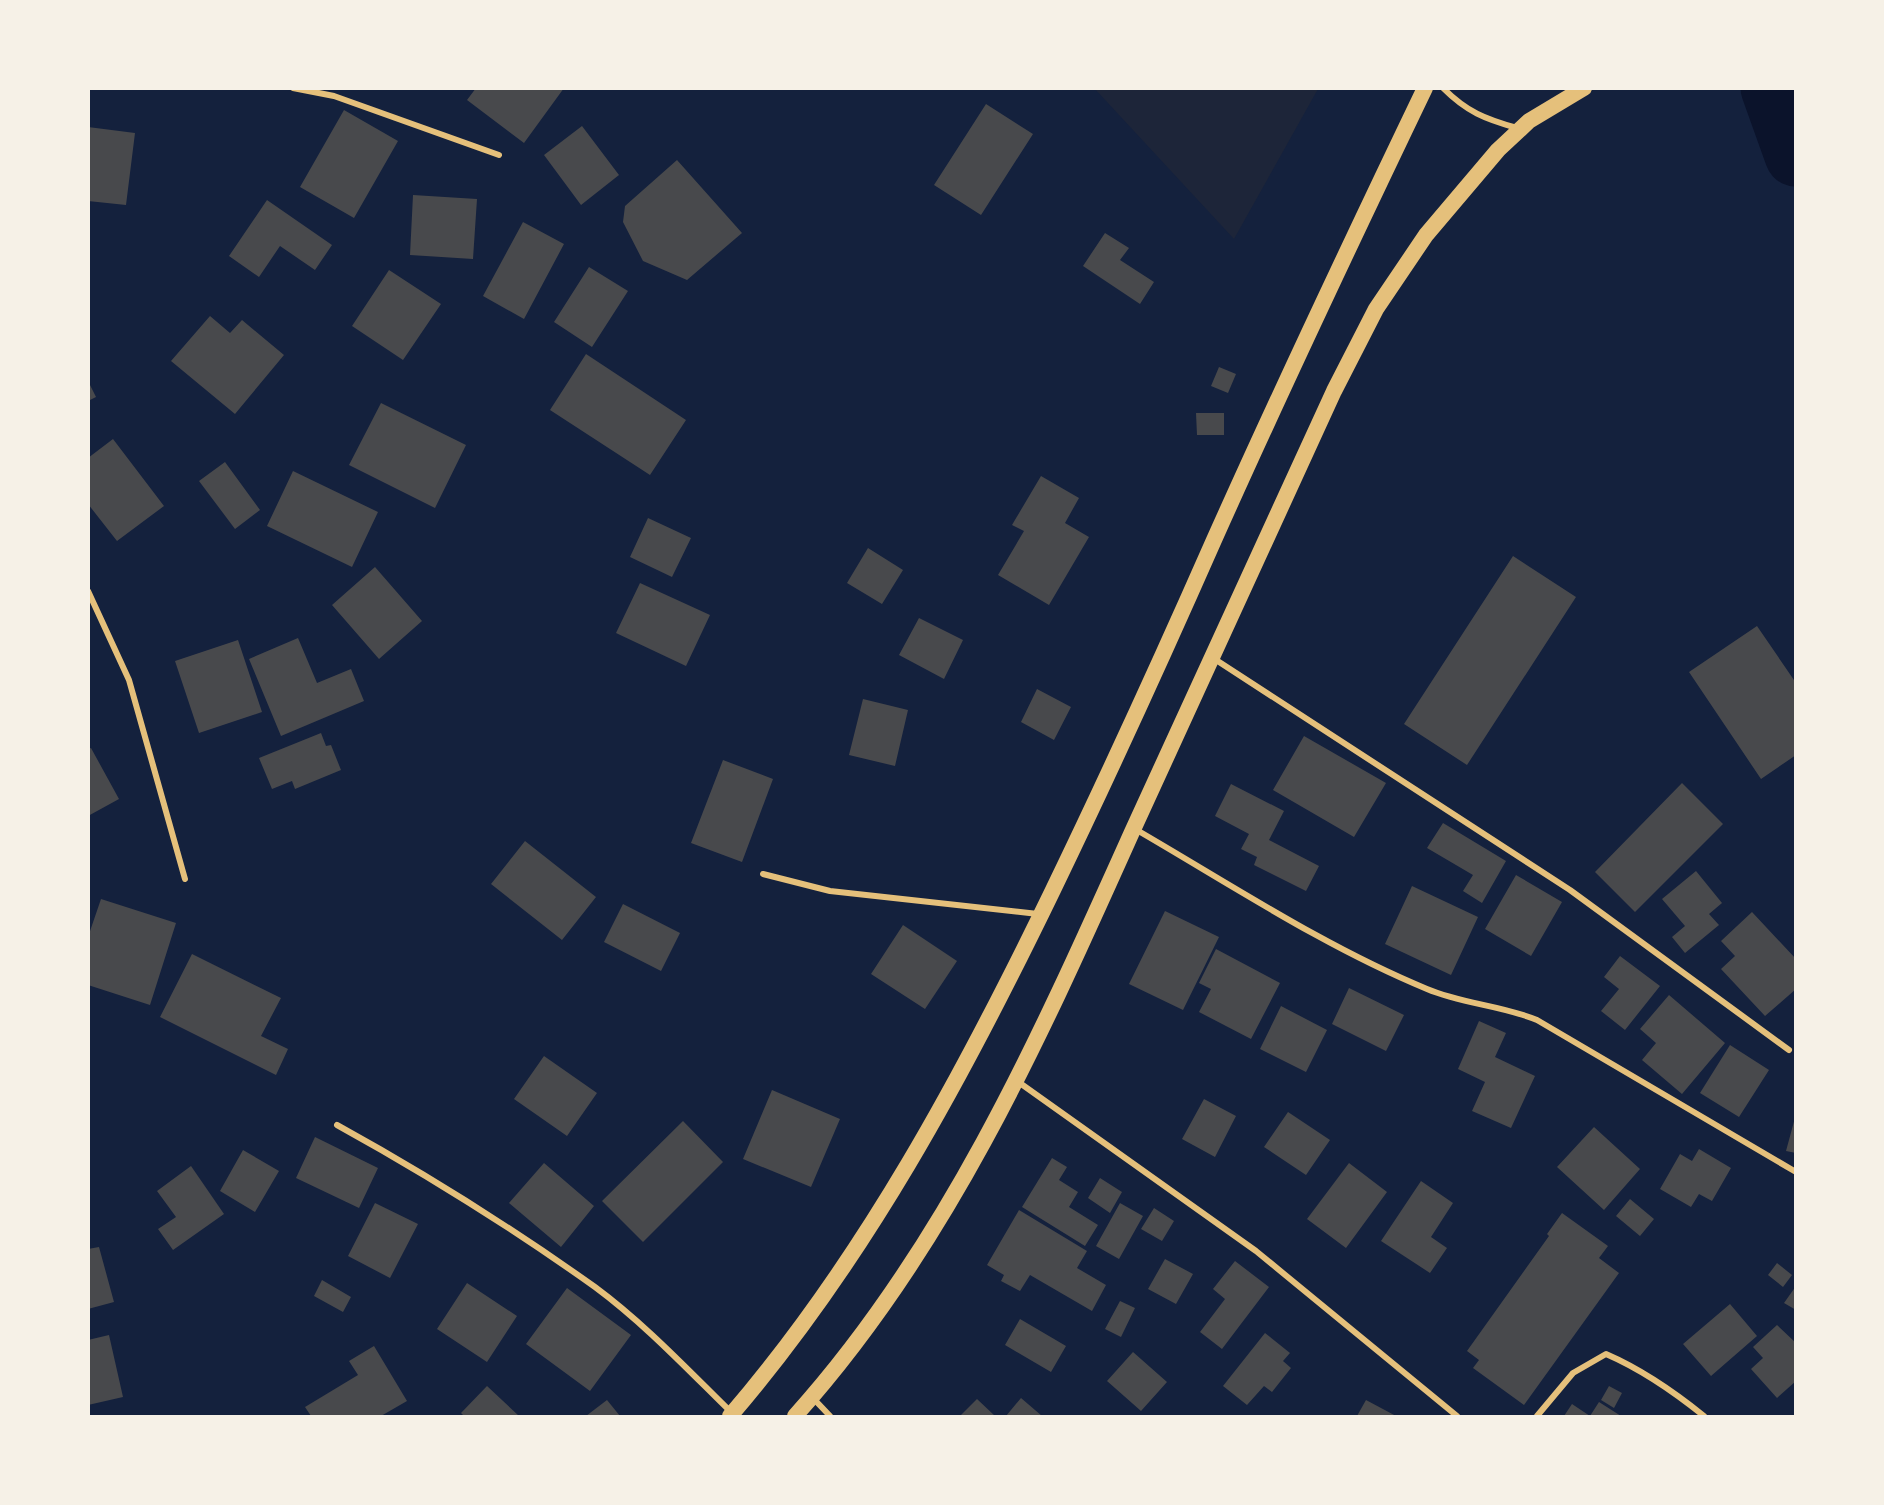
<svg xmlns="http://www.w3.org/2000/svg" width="1884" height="1505" viewBox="0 0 1884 1505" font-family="'Asap Condensed',sans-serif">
<rect width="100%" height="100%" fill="#14213d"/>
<path fill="#1d2539" d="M1095,89H1318L1234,239Z"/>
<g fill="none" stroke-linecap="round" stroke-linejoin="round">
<path stroke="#0b132b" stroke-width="63" d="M1772,88L1796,155"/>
</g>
<path fill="#48494c" d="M476,88H564L524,143L467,100Z
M986,104L1033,134L981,215L934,185Z
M344,110L398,141L354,218L300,187Z
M582,126L619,175L581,205L544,155Z
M88,127L135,133L126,205L88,201Z
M677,160L742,233L687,280L643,261L623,222L625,206Z
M413,195L477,199L473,259L410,255Z
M267,200L332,245L315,270L280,246L259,277L229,256Z
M523,222L564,244L524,319L483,296Z
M1105,233L1129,248L1120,260L1154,282L1140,304L1083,266Z
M589,267L628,291L592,347L554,322Z
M389,270L441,304L403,360L352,326Z
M210,316L230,333L242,320L284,355L235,414L171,361Z
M586,354L686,420L650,475L550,410Z
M1219,367L1236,374L1228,393L1211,386Z
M88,381L96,397L88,401Z
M381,403L466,445L435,508L349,465Z
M1196,413H1224V435H1197Z
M113,439L164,506L117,541L88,504V458Z
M225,462L260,510L235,529L199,481Z
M293,471L378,512L352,567L267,526Z
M1041,476L1079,498L1065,523L1089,537L1049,605L998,575L1024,531L1012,525Z
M648,518L691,538L672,577L630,557Z
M868,548L903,570L882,604L847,583Z
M1513,556L1576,597L1467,765L1404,724Z
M375,567L422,621L379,659L332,605Z
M640,583L710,615L686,666L616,633Z
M919,618L963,640L944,679L899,655Z
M1757,626L1796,683V755L1761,779L1689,672Z
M298,638L317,683L351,669L364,701L281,736L249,659Z
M238,640L262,712L199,733L175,661Z
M1037,689L1071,707L1054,740L1021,722Z
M863,699L908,710L895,766L849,755Z
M321,733L326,746L331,745L341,770L295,789L292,781L272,789L259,758Z
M1304,736L1386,783L1354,837L1273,790Z
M91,748L119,799L88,816V749Z
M723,760L773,779L742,862L691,843Z
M1682,783L1723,824L1635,912L1595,872Z
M1231,784L1284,811L1269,840L1319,866L1306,891L1254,865L1257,857L1241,849L1249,834L1215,816Z
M1443,823L1506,861L1482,903L1463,891L1473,875L1427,848Z
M525,841L596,897L562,940L491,884Z
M1696,871L1722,903L1709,914L1719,925L1685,953L1672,937L1685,926L1662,899Z
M1516,875L1562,902L1531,956L1485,929Z
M1412,886L1478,917L1451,975L1385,944Z
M101,899L176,923L150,1005L88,985V937Z
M623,904L680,933L661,971L604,942Z
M1165,911L1219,937L1183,1010L1129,984Z
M1752,912L1796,959V989L1765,1016L1721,969L1735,956L1721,941Z
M903,925L957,961L925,1009L871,974Z
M1216,949L1280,983L1251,1039L1199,1012L1211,989L1199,983Z
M192,954L281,998L261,1036L288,1049L276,1075L160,1017Z
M1620,956L1660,986L1625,1030L1601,1011L1619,989L1604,977Z
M1349,988L1404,1015L1386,1051L1332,1024Z
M1669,995L1725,1043L1682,1094L1642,1060L1656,1043L1640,1029Z
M1281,1006L1327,1030L1306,1072L1260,1049Z
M1479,1021L1506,1033L1495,1057L1535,1076L1511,1128L1472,1111L1485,1082L1458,1069Z
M1730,1045L1769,1070L1739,1117L1700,1093Z
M544,1056L597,1093L567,1136L514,1099Z
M772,1090L840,1119L811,1187L743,1159Z
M1204,1099L1236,1116L1215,1157L1182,1139Z
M1288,1112L1330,1140L1306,1175L1264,1147Z
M1796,1114V1153L1786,1151Z
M683,1121L723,1162L643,1242L602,1201Z
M1594,1127L1640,1169L1604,1210L1557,1167Z
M315,1137L378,1168L359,1208L296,1178Z
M1699,1149L1731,1168L1712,1201L1699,1194L1691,1207L1660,1189L1680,1154L1692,1161Z
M243,1150L279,1171L255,1212L220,1191Z
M1052,1158L1067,1167L1059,1180L1078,1192L1069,1207L1098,1225L1085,1246L1022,1207Z
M544,1163L594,1206L561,1247L509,1203Z
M1349,1163L1387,1192L1346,1248L1307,1219Z
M191,1166L224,1214L173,1250L158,1229L176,1217L157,1191Z
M1100,1178L1122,1192L1110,1213L1088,1198Z
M1421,1181L1453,1203L1431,1237L1447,1248L1430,1273L1381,1241Z
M1630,1199L1654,1219L1640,1236L1616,1216Z
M375,1203L418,1224L390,1278L348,1256Z
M1120,1203L1143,1216L1119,1259L1096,1246Z
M1154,1208L1174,1221L1162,1241L1141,1229Z
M1019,1210L1087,1251L1077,1268L1106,1285L1092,1311L1030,1275L1020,1291L1001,1281L1004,1275L987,1265Z
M1562,1213L1608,1246L1599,1258L1619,1273L1524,1405L1473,1368L1479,1360L1467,1351L1549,1236L1547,1234Z
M99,1247L114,1302L88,1309V1249Z
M1165,1259L1193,1274L1176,1304L1148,1289Z
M1235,1261L1269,1287L1222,1349L1200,1332L1225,1299L1213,1289Z
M1777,1263L1792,1275L1783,1287L1768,1275Z
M322,1280L351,1297L343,1312L314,1296Z
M467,1283L517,1316L487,1362L437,1329Z
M1796,1286V1310L1784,1303Z
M567,1288L631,1335L590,1391L526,1344Z
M1120,1301L1135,1308L1121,1337L1105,1329Z
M1730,1304L1757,1336L1711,1376L1683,1344Z
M1020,1319L1066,1346L1051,1372L1005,1345Z
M1777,1325L1796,1343V1381L1777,1398L1751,1369L1763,1358L1753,1347Z
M1265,1333L1290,1353L1283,1361L1291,1368L1272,1392L1264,1386L1247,1405L1223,1386Z
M109,1335L123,1397L88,1405V1340Z
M374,1346L407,1401L381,1416H311L305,1407L358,1375L349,1361Z
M1133,1352L1167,1382L1141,1411L1107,1381Z
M487,1386L519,1416H464L461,1413Z
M1609,1386L1622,1393L1614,1408L1601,1400Z
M1021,1398L1042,1416H1006Z
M977,1399L995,1416H960Z
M607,1400L620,1416H586Z
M1366,1400L1396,1416H1357Z
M1599,1402L1621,1416H1564L1572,1404L1590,1416Z"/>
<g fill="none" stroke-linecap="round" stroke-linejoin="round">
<path stroke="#e5c07b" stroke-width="6" d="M293,88L334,96L499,155
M1443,88C1467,112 1485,119 1517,128
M88,591L129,680L185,879
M1213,658L1570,890L1789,1050
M1135,829C1230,884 1325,947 1427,989C1462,1004 1501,1005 1537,1020L1796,1172
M763,874L830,891L1038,914
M1017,1081L1256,1251L1457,1416
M337,1125C426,1174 512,1228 595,1287C645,1324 688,1370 732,1413
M812,1397L830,1416
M1537,1416L1573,1373L1606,1354C1643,1370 1673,1391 1704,1416"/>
<path stroke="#e5c07b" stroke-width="16" d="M730,1416C865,1259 963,1076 1053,890C1109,774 1162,658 1214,540C1282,388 1353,238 1425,88
M795,1416C947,1247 1040,1037 1132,832C1199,685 1267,538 1334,391L1376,309L1426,235L1498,150L1529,121L1584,88"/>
</g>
<rect width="1884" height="1505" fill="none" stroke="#f6f1e7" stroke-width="180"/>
</svg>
